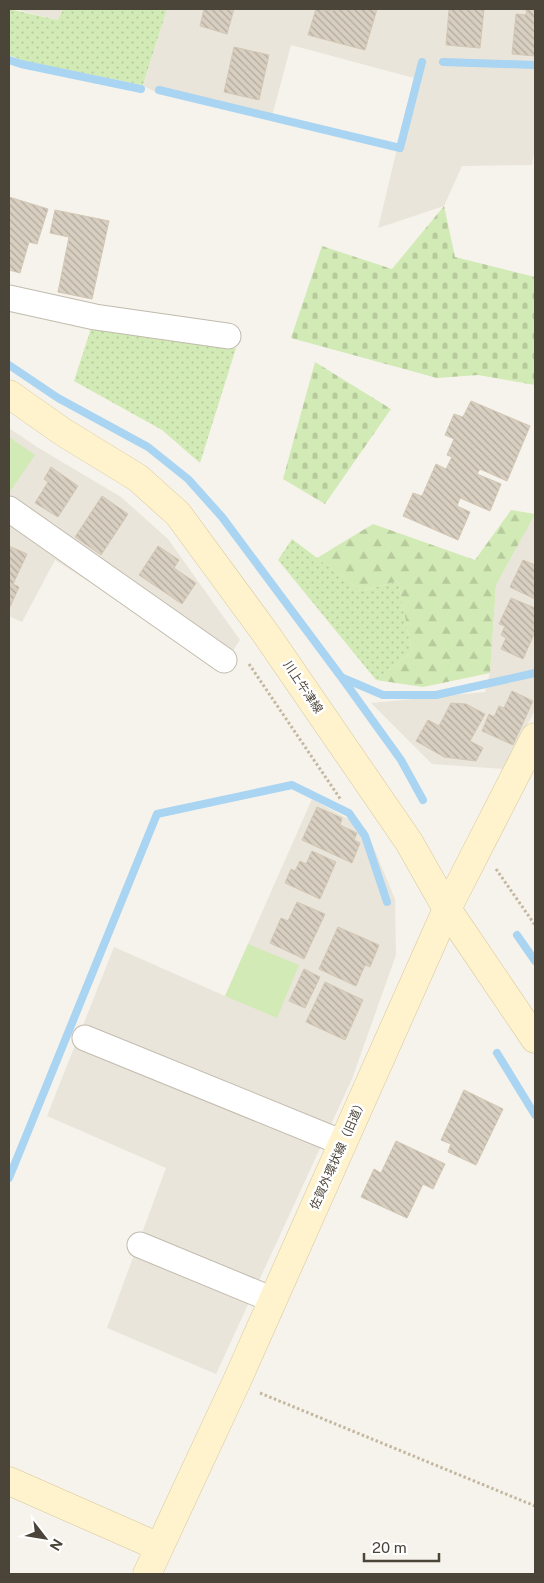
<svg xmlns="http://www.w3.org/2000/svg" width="544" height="1583" viewBox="0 0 544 1583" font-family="'Public Sans','Noto Sans JP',sans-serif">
<defs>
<pattern id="grass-dots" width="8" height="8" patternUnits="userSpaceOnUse" patternTransform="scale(1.25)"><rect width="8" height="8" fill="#d2eab5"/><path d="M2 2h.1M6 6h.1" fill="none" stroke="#b6ca9c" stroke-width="1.8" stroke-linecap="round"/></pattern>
<pattern id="forest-firs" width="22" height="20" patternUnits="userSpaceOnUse" patternTransform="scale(1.25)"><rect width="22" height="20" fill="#d2eab5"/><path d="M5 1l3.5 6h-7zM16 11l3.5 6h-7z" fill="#b6ca9c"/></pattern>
<pattern id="cemetery-stones" width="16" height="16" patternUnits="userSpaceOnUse" patternTransform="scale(1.25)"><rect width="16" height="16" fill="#d2eab5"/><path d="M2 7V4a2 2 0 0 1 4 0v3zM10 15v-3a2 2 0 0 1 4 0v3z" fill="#b6ca9c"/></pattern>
<pattern id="building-back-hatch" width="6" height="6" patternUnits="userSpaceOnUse" patternTransform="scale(1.25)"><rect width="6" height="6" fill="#d8cfc1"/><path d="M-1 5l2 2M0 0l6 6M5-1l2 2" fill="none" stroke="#b1aa9e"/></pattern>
</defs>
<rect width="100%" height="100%" fill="#f6f3ec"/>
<path fill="#eae5da" d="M14,9H63L58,20Z
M167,9H535V148L532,165L462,166L444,206L378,228L414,78L291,45L271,120L158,93L143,86Z
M9,428L37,447L121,497L168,539L240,640L222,667L55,560L22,622L9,616Z
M535,514V710L504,769L432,764L371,703L485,692L490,673L496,585Z
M312,799L366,829L395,899L396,955L352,1079L216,1374L107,1328L166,1168L47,1116L114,947L225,996Z"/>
<path fill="url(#grass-dots)" d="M9,9L58,20L63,9H167L143,85L23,61L9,55Z
M93,322L236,348L200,463L162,430L74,381Z
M292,539L361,591L398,581L412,652L376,680L278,560Z"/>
<path fill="url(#forest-firs)" d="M511,510L535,514L496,585L490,673L423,687L376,680L412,652L398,581L361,591L317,558L373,524L475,560Z"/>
<path fill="url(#cemetery-stones)" d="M444,206L455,257L535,277V385L478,375L437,378L291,338L322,246L392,269Z
M315,362L391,409L325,504L283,479Z"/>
<path fill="#d2eab5" d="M9,437L35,455L9,493Z
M248,944L299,965L277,1018L225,996Z"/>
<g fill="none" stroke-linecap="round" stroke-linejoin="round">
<path stroke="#a9d4f2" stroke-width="8" d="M9,60L21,64L141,89
M443,62L535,65
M159,90L400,148L422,62
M9,365L58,398L148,447L188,479L222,517L342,678L401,760L423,800
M343,678L383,695H436L535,673
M517,935L535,961
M497,1053L535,1115
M9,1178L157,814L292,785L349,813L365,836L387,902"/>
</g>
<path fill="url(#building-back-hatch)" stroke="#d3c7b4" d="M204,9H234L227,34L200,26Z
M316,9L333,11L334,9H377L365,50L308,35Z
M449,9H484L480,48L446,45Z
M527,9H535V56L512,54L516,14L526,15Z
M234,47L269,55L259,100L224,92Z
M9,197L48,209L37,244L29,242L20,273L9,270Z
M55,210L109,221L92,299L58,292L69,237L50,233Z
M471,401L530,426L507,481L480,469L477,474L501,484L490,511L460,498L457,506L470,512L458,540L403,516L413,493L422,496L436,464L446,469L452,457L447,455L454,439L445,435L454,414L463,417Z
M51,467L78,486L58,517L35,503L48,482L44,479Z
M102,496L128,514L101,555L75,537Z
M9,546L27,554L13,584L19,587L10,607Z
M158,546L179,560L174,568L196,583L182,604L139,575Z
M523,560L535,565V599L510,587Z
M511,598L535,608V632L523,659L501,649L506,638L501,635L505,626L499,624Z
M512,691L533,701L513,745L482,731L489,714L494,717L499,706L504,708Z
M451,703L466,704L485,714L470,741L483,748L476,761L444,757L416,741L428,720L439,726Z
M317,807L342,818L340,825L357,833L354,840L360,843L352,863L302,840Z
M312,851L336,862L320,899L285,883L291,869L295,871L300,861L306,864Z
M297,902L325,914L304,959L270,943L281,918L288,921Z
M338,927L379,945L370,967L365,965L356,986L319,969Z
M304,969L320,977L305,1008L289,1001Z
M325,982L363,1000L345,1040L306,1022Z
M464,1090L503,1109L476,1165L448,1152L451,1144L441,1140Z
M396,1141L445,1164L433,1189L423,1184L407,1218L361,1197L374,1169L381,1173Z"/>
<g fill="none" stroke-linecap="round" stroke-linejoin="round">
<defs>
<path id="street" d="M9,298L95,317L228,336
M9,509L224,660
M85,1038L343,1143
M140,1245L273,1300"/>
<path id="secondary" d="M9,394L63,432L138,478L178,514L266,634L409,842L447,909L535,1039
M9,1481L159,1547
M147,1574L236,1383L447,909L535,737"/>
</defs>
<use href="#street" stroke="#c2bbae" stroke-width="27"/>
<use href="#secondary" stroke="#d6c79b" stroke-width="29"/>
<path stroke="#c4b79f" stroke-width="3" stroke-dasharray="2.5 2.5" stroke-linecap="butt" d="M249,664L341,800
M496,869L535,925
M260,1393L535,1506"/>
<use href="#street" stroke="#fff" stroke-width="25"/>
<use href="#secondary" stroke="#fff3cd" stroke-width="28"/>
</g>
<g text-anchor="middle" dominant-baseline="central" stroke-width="5" stroke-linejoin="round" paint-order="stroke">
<g font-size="12" fill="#4b4439" stroke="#fff">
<text transform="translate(303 687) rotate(56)">川上牛津線</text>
<text transform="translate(338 1154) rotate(-66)">佐賀外環状線（旧道）</text>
</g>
</g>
<rect width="544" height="1583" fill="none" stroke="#4b4439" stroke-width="20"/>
<g transform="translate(45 1538) rotate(121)" stroke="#ffffff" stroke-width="4" paint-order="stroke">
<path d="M0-4L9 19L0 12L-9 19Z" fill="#4b4439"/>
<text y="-8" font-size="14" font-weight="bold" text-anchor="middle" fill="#4b4439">N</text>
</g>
<path d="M364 1553v8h75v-8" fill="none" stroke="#4b4439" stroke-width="2.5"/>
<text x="372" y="1553" font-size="15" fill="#4b4439" stroke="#ffffff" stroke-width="4" paint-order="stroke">20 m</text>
</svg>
